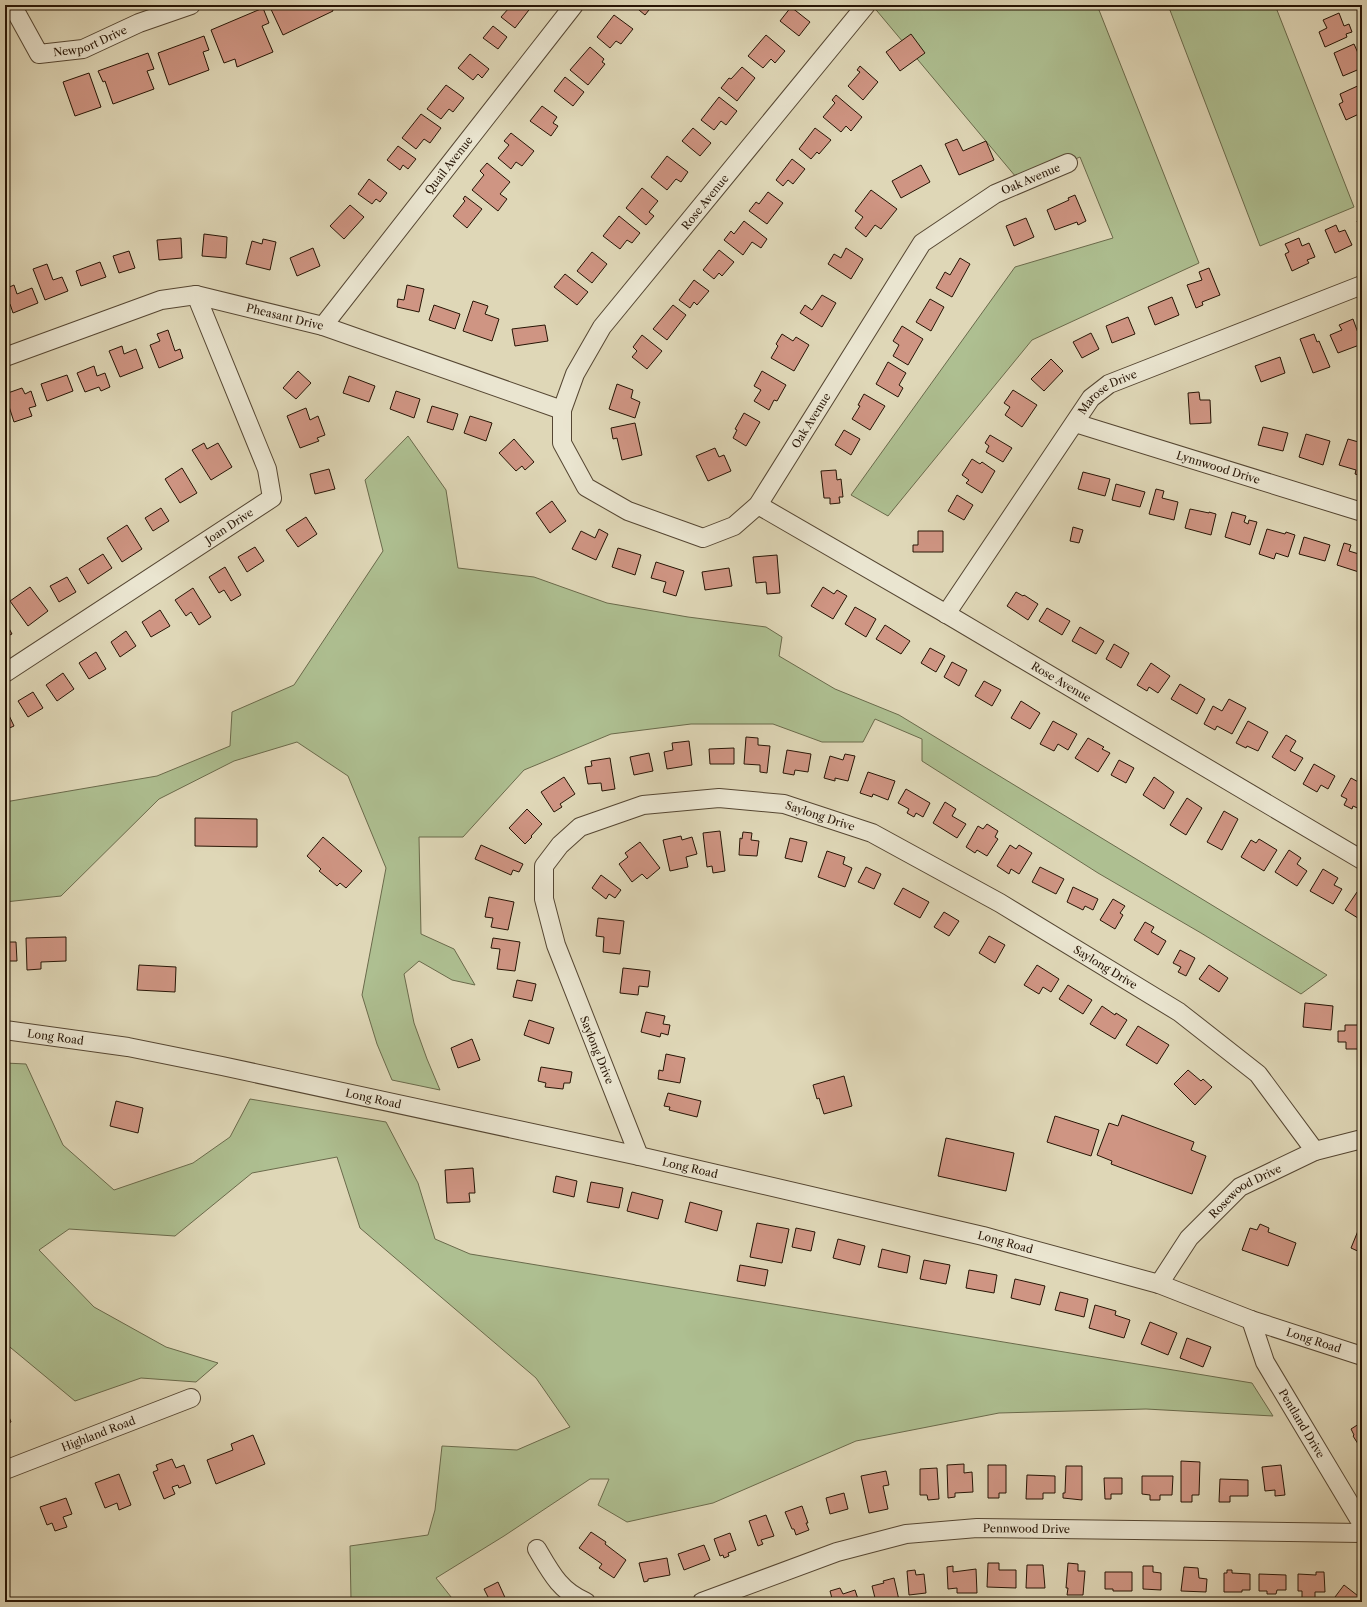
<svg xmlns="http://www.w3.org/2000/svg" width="1367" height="1607" viewBox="0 0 1367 1607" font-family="'Libre Caslon Text',serif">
<rect width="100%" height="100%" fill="#dfd7b7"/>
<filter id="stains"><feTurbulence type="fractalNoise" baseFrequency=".005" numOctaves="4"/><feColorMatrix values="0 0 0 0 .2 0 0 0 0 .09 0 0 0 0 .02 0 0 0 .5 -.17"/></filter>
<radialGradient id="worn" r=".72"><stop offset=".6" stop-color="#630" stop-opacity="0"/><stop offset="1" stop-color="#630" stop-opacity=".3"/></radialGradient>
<path fill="#aebf91" stroke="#6a6a4b" d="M872,5H1097L1199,263L1032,340L888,516L851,495L1015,267L1113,238L1080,157L1021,183Z
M1168,5H1275L1354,207L1260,246Z
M408,436L446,490L458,568L534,577L607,603L688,617L766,627L782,637L779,656L835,689L899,715L1327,975L1301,994L1201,933L1098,873L922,761V739L875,719L863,742H822L773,724H691L611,734L524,770L463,837H419L421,934L454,949L475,985L452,980L419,961L404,974L414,1023L427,1059L440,1090L392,1080L377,1044L362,995L386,868L348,776L297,742L234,761L159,799L61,896L5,902V802L157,776L230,746L232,712L294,685L383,551L365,480Z
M5,1063L26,1064L63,1145L114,1190L193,1163L230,1137L250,1099L386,1122L418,1183L435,1239L470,1254L1252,1383L1273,1416L1146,1409L999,1413L856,1441L713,1503L627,1522L598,1505L609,1479H590L504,1536L436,1578L455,1602H356L351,1600L350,1546L428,1535L435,1510L442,1446L517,1450L570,1427L536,1378L360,1228L337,1157L252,1173L175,1236L69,1229L39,1250L94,1307L166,1347L218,1363L196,1382L141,1378L75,1401L5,1343Z"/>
<path fill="#cf9583" stroke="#271505" d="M269,5H331L333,11L283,35Z
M505,5H531L532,6L515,28L501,17L509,8Z
M633,5H653L645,15Z
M791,7L810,22L799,36L780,21Z
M263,8L269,23L262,26L273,52L237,67L235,59L224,63L211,30Z
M1339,13L1344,26L1349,24L1352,32L1346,34L1347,37L1325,47L1319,32L1327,28L1323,20Z
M614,15L633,29L621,44L616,41L610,48L597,37Z
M493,26L507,37L498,49L483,38Z
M911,34L925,53L900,71L886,52Z
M766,35L785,51L775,63L771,59L763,68L748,56Z
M204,36L209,50L203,52L209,70L169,85L158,53Z
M1354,44L1362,62V68L1343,76L1334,53Z
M590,47L604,59L602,62L605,64L588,85L570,70Z
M148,53L154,69L147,71L154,89L113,104L105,81L103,82L98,71Z
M470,54L489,69L482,78L478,74L473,80L458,68Z
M860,66L878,82L863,100L848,86L860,72L857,70Z
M742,67L755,78L737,101L721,88L729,78L731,79Z
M89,73L101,107L75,116L63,82Z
M565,77L584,92L573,106L554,91Z
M1362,84V116L1360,117L1359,114L1346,120L1339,104L1343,102L1340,94Z
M446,85L464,98L453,112L449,109L441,119L427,109Z
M836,95L862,117L851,131L846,126L841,132L823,117L835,103L832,100Z
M719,97L737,111L726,125L721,121L714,130L701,120Z
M542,106L557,117L553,123L558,126L551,136L530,121Z
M421,114L441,128L430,143L424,139L416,149L402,138Z
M693,128L711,143L700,156L682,141Z
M815,128L831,140L819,154L817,152L811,159L799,149Z
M511,133L534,151L522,166L516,162L511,169L498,158L509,145L504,141Z
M957,139L963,151L986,141L994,160L959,175L945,144Z
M398,146L416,159L408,169L403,165L400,170L387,160Z
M667,156L688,172L681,182L676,179L667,190L651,177Z
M792,159L805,169L793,184L788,180L783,186L776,180Z
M487,163L510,182L500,194L507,199L498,211L472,190L484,175L480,171Z
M921,165L930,182L901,198L892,181Z
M369,179L387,193L380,202L376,199L372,204L358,194Z
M642,188L658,201L649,212L654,216L646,225L626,208Z
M871,190L897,209L881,229L875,225L866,237L855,228L863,217L855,211Z
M768,192L783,203L767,224L749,211L756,202L759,204Z
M1075,195L1086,221L1078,225L1077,222L1055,230L1047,210L1069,200L1068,198Z
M465,196L482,209L467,228L453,216L465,201L463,199Z
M350,205L364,217L344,239L330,226Z
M1362,214V233L1357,221L1360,220L1358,216Z
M619,216L640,233L632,243L627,240L620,249L603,236Z
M1026,218L1034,237L1014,246L1006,226Z
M744,221L767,239L761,248L752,242L743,255L724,240L731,231L734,234Z
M1336,225L1339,232L1345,230L1352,245L1335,253L1325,230Z
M204,234L227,237L226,258L202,256Z
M181,238L182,258L159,260L157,240Z
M1299,238L1302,246L1309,243L1315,257L1307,260L1309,263L1292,271L1285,254L1289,252L1285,244Z
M263,239L276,242L270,270L246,264L252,241L262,244Z
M313,248L320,266L297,276L290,258Z
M846,248L863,259L851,279L828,264L834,254L841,258Z
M719,250L734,262L722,276L719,273L714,279L703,270Z
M129,251L135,268L119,273L113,256Z
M592,252L607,264L592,283L577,271Z
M960,258L970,264L952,297L936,288L945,272L950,275Z
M100,262L106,277L81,286L76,271Z
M47,264L53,280L62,277L68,291L45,300L33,269Z
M1209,268L1220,295L1202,302L1203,305L1196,308L1187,285L1202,280L1199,272Z
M565,274L588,292L577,305L554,287Z
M694,280L709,291L697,305L694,302L690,308L679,300Z
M14,285L17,294L32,288L38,303L13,313L10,304L6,306L5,304V289Z
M407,285L424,289L419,312L397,307L398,299L404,300Z
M822,295L836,303L822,327L800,313L805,305L812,310Z
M1172,297L1179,315L1155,325L1148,307Z
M930,299L944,307L931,331L916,322Z
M473,301L488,306L485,314L499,319L492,341L463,331Z
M434,305L460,314L455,329L429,320Z
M673,305L686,315L667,340L653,329Z
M1128,317L1135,334L1112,343L1106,326Z
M1353,319L1362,344L1338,353L1330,335L1342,330L1339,325Z
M545,325L548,341L515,346L512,329Z
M902,326L923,339L908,365L893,356L899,345L893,341Z
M168,330L175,351L180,349L183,358L159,368L150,345L160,341L157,334Z
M1091,333L1099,349L1082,358L1073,342Z
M782,334L793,341L796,337L809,345L794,371L771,358L778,346L776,344Z
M1314,334L1317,342L1319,341L1330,367L1313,373L1300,339Z
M642,335L662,351L647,369L632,357L637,351L633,347Z
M122,346L124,354L136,349L143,368L120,377L109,351Z
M1280,357L1285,373L1261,382L1255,366Z
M1051,359L1063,371L1044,391L1031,379Z
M888,362L906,373L899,385L903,388L898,397L876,384Z
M94,366L97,376L105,373L110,387L101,391L99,387L85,392L77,373Z
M298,371L311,383L296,399L283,388Z
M762,371L786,385L777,401L774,400L769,410L754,401L761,390L754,386Z
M67,375L73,391L47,401L41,384Z
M349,376L375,386L369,402L343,393Z
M617,384L633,390L631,398L640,402L635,418L609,409Z
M22,388L25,394L31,391L36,406L29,408L32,416L14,422L5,394Z
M1013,390L1037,405L1022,427L1005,415L1010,407L1004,403Z
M396,391L420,399L414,418L390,409Z
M1199,392L1200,400H1210L1211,423L1190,424L1188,393Z
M864,394L885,406L870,430L852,419L860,406L858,405Z
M432,406L458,414L453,430L427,422Z
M306,408L310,420L318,416L325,435L317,438L319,441L300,448L287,416Z
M744,413L760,422L746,446L733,438L737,430L735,429Z
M470,416L492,423L486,441L464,433Z
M635,423L642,455L622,460L617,438L613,439L611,428Z
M1263,427L1288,433L1283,451L1258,445Z
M844,430L860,439L851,455L835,445Z
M1306,434L1330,441L1323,465L1299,457Z
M990,435L1012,448L1003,462L986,452L989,446L985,443Z
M514,439L534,462L525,470L522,466L516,471L499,453Z
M1348,439L1362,443V476L1355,474L1356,470L1339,465Z
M204,443L207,449L218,443L232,467L211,480L192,450Z
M715,448L719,457L724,455L731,471L708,481L696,456Z
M972,459L980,464L982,462L995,471L982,493L966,483L969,480L962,475Z
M182,468L197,493L180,503L165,479Z
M329,469L335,489L315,494L310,474Z
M836,470L837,480L841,479L843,497H839L840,503L830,504V498H824L821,471Z
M1083,472L1110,479L1105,496L1078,489Z
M1116,484L1145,492L1140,507L1112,500Z
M1156,489L1164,491L1162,498L1178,502L1174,520L1149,514Z
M957,495L973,505L964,520L948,511Z
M552,501L566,521L550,533L536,513Z
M161,508L169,521L153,531L145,518Z
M1190,509L1209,513V512L1216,514L1211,535L1185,528Z
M1232,512L1246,516L1244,522L1248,524L1249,520L1257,522L1250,545L1225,537Z
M306,517L317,534L298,547L286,530Z
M127,525L142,549L122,562L107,538Z
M1073,527L1083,530L1079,543L1070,541Z
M599,529L608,534L596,560L572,549L581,531L595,538Z
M1267,529L1285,534L1286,532L1295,535L1288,557L1276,553L1274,559L1259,554Z
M918,531H943V552H913V545H918Z
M1304,537L1330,545L1325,561L1299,554Z
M1344,543L1351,545L1349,551L1362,555V573L1337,565Z
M255,547L264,561L247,572L238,557Z
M618,548L641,555L635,575L612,567Z
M103,554L112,568L88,584L79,569Z
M777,555L780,593L767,594L766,582L756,583L753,557Z
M656,562L684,571L676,596L663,592L666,582L651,578Z
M225,567L241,595L231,601L224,590L219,593L209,577Z
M729,568L732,586L705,590L702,572Z
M67,577L76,592L59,602L50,586Z
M30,587L48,611L28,626L10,601Z
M823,587L834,594L837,590L847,596L833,619L811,606Z
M193,588L211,617L199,625L191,612L186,616L175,600Z
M1016,592L1023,596L1024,595L1038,604L1028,620L1007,606Z
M855,607L876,619L866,637L845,624Z
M1047,608L1070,621L1062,635L1039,621Z
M160,610L170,626L151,637L142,622Z
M5,621L12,634L5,637Z
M885,625L910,641L901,654L876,639Z
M1080,627L1104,641L1096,654L1072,641Z
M126,631L136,646L120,657L111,642Z
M1114,644L1129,653L1121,668L1106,659Z
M930,648L945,656L936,672L921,663Z
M96,652L106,669L89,679L79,663Z
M952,662L967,670L959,686L944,677Z
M1151,663L1170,676L1158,693L1149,687L1147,691L1137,685Z
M63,673L74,689L57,701L46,685Z
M984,681L1001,690L992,706L975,696Z
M1180,684L1205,699L1197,714L1171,699Z
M33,692L43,708L28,717L18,701Z
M1229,699L1246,708L1232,734L1217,726L1215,730L1204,724L1213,706L1222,711Z
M1021,701L1040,713L1030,729L1011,718Z
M5,709H6L14,726L5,730Z
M1053,721L1077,734L1068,750L1058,744L1054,751L1040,744Z
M1248,721L1268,732L1258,751L1247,746L1246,748L1236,743Z
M1286,735L1296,741L1290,751L1303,758L1295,771L1272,757Z
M746,737L758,738V745L770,746L767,773L760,772V765L744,764Z
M1088,738L1104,747L1102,749L1110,753L1098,772L1075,758Z
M689,741L692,765L667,769L664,752L673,750L672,743Z
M734,748V764H710L709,749Z
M787,750L811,754L808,772L795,770L794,775L783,773Z
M649,753L653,771L634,775L630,757Z
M845,754L855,756L848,781L835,778V781L824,778L830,756L843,760Z
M610,758L615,789L602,791L601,783L588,784L585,767L592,766L591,761Z
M1119,760L1134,768L1126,783L1111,775Z
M1314,764L1335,776L1328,789L1321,785L1317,792L1303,784Z
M868,772L895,781L888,800L873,794L872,797L860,793Z
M564,777L575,794L560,804L562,807L554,812L541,792Z
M1154,777L1174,792L1164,809L1143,795Z
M1351,778L1362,784V810L1353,806L1352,809L1344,805L1347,799L1341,796Z
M906,789L930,803L923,817L916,813L914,817L907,813L909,809L898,803Z
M1187,798L1202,808L1186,835L1170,825Z
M945,802L956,809L952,816L966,824L957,838L933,823Z
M527,809L542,824L531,836L532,837L525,844L509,828Z
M1224,811L1238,819L1222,850L1207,842Z
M195,818L257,819V847L195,846Z
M987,824L998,831L995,837L998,839L987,856L977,850L975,853L966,847L978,826L983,829Z
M720,831L725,871L713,873L712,866L707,867L703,833Z
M743,832L752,833L751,840L759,841L757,856L739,855L740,838L742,839Z
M681,836L682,840L692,837L697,854L686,857L688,867L670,871L663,840Z
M323,837L362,871L346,888L340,883L337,886L319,871L321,869L307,856Z
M790,838L807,842L802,862L785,858Z
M1259,839L1277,850L1264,871L1241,857L1251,840L1256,843Z
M640,842L660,868L647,879L642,874L632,882L619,864L628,857L625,853Z
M481,845L523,864L519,872L513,870L511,875L475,859Z
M1010,845L1016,849L1019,845L1032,853L1019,874L1011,869L1009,874L997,866Z
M1289,850L1301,858L1297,864L1307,871L1297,886L1275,872Z
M827,851L845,857L843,864L852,868L845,887L818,877Z
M866,867L881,874L874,889L858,882Z
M1040,867L1064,879L1056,894L1032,882Z
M1323,869L1338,878L1334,885L1342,889L1333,904L1310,891Z
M601,875L621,890L615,898L609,894L606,899L592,888Z
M1073,887L1098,899L1093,910L1085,906L1083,910L1067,902Z
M903,888L929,902L920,918L894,904Z
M1357,892L1362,895L1361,920L1345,910Z
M489,897L514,902L508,930L491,927L493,918L485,917Z
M1113,899L1125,906L1120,913L1123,915L1115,929L1100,920Z
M944,912L959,921L949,936L934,927Z
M598,918L624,921L620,954L603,952L604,937L596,936Z
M1145,922L1154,927L1151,932L1166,941L1158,955L1134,940Z
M989,936L1005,945L995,963L979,953Z
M66,937V961L41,962V969L27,970L26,938Z
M493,938L520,942L515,971L497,969L500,949L491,948Z
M5,942H16L17,961H5Z
M1180,950L1195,958L1186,976L1178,972L1181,967L1173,963Z
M139,965L176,967L175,992L137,990Z
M1037,965L1059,979L1051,992L1043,987L1039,994L1024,985Z
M1209,965L1228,978L1219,992L1199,979Z
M623,968L650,971L648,987L639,986L638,995L620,993Z
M517,980L536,984L532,1001L513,997Z
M1068,985L1092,1000L1083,1014L1059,999Z
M1305,1003L1333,1006L1331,1030L1303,1027Z
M1102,1006L1115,1015L1116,1013L1127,1020L1115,1039L1090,1024Z
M646,1012L665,1016L663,1024L670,1025L668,1035L661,1033L660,1037L641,1032Z
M529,1020L554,1028L549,1044L524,1035Z
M1345,1025H1362V1049H1346V1042H1338V1031H1345Z
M1138,1026L1169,1045L1157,1064L1126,1045Z
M472,1039L480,1060L458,1068L451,1048Z
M666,1054L685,1058L680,1083L658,1079L659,1070L663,1071Z
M541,1067L572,1072L570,1083H564L563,1089L545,1087L546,1083L538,1081Z
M1188,1070L1201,1081L1203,1079L1212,1087L1195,1105L1174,1084Z
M844,1076L852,1106L824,1114L819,1098L817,1099L813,1085Z
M668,1093L701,1101L697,1117L669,1110L670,1107L664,1106Z
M116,1101L143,1108L138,1133L110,1126Z
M1122,1115L1194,1142L1191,1150L1206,1156L1192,1194L1111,1164L1112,1161L1097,1155L1109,1123L1118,1126Z
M1055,1116L1099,1130L1091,1156L1047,1142Z
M946,1138L1014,1153L1006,1191L938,1176Z
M473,1168L475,1193H469L470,1202L447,1203L445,1170Z
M556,1176L577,1181L574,1197L553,1192Z
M591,1182L623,1188L619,1208L587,1202Z
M632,1192L663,1200L658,1219L627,1211Z
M690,1202L722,1211L717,1231L685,1222Z
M1362,1221V1253L1351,1248Z
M757,1223L789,1229L782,1263L750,1257Z
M1260,1224L1269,1228L1268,1232L1296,1243L1288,1266L1242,1250L1250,1228L1257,1230Z
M796,1228L815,1232L811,1251L792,1247Z
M838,1239L865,1246L860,1265L833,1258Z
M882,1249L910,1256L907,1273L878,1267Z
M924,1260L950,1265L946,1284L920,1279Z
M740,1265L768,1270L765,1286L737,1281Z
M969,1270L997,1275L994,1293L966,1288Z
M1015,1279L1045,1286L1040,1305L1011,1298Z
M1060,1292L1088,1299L1084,1317L1055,1310Z
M1095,1305L1116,1311L1115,1315L1130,1320L1124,1338L1089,1328Z
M1150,1322L1177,1333L1168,1355L1141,1344Z
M1187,1338L1211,1347L1203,1367L1180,1358Z
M5,1407L11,1422L5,1425Z
M1362,1422V1447H1360L1353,1436L1354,1435L1351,1429Z
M253,1435L265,1464L216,1484L207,1460L233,1450L231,1444Z
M172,1459L176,1468L184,1465L191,1483L179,1488L178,1485L172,1487L175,1494L164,1499L153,1472L158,1470L156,1465Z
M1181,1461L1200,1462L1199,1495H1192V1502H1181Z
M964,1464V1473L972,1472L973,1492L955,1493V1497L948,1498L947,1465Z
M988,1465H1006V1493H999V1498H988Z
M1281,1465L1285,1495L1275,1496V1490L1265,1491L1262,1467Z
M1066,1466H1082V1500L1063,1498V1493H1065Z
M937,1468L939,1499L928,1500L927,1495H920V1469Z
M886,1471L889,1485L883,1486L888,1509L869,1513L861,1476Z
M119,1474L131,1505L119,1510L117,1503L105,1508L95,1483Z
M1027,1475L1055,1476V1493H1043V1499H1026Z
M1142,1476H1173L1172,1495H1160V1500H1150V1495L1142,1494Z
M1104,1478H1122V1494H1111V1499H1105Z
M1220,1479L1248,1480V1496H1230V1502H1219Z
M844,1493L848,1509L830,1514L826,1498Z
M66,1498L72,1514L63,1517L67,1527L55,1531L52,1523L47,1525L40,1507Z
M802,1506L808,1523H806L809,1530L796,1535L794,1529H792L785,1512Z
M766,1515L774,1536L761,1540L763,1544L758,1546L749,1521Z
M591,1532L606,1542L605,1544L626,1560L614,1578L599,1568L602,1564L579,1548Z
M730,1533L736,1550L728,1553L729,1556L724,1558L723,1555L720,1556L714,1539Z
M704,1545L710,1560L684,1570L678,1554Z
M667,1558L670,1575L648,1579V1581L644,1582L639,1563Z
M988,1563H999V1570H1016V1588L987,1587Z
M1068,1563L1078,1564V1571H1085L1083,1595H1067L1068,1588H1066Z
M1027,1565H1043L1045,1588H1026Z
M953,1566V1572L976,1569L977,1593H957V1588L948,1589L947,1567Z
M1143,1566H1153V1572L1161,1573V1590L1143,1589Z
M1184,1567L1198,1568L1199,1578L1207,1579L1206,1592L1181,1591Z
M915,1570L916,1575L924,1574L926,1593L909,1595L907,1571Z
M1227,1570H1232V1573L1250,1574V1590H1242V1592H1224V1573H1227Z
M1105,1572H1132V1591H1113V1589H1105Z
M1316,1572H1324L1325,1592H1315V1598H1302V1591H1298V1574L1316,1575Z
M1259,1574L1286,1575V1590H1277L1276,1594H1267V1591H1259Z
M894,1578L899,1600L889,1602H876L872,1586L884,1583L883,1581Z
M498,1582L507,1602H487L486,1598L488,1597L484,1589Z
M1344,1585L1362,1599V1602H1341L1335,1597Z
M840,1588L843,1594L855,1590L859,1602H833L830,1591Z"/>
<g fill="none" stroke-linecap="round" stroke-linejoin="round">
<defs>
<g id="minor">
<path id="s1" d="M12,5L39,54L83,49L139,23L191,5"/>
<path id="s2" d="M866,5L602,327L575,374L562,410V443L586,487L628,511L703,538L734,526L758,505L922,243L995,194L1068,163"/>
<path id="s3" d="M323,326L574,5"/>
<path id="s4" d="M5,357L161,300L196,295L323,326L562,410"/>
<path id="s5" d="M1075,423L1362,512"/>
<path id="s6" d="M758,505L950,616L1362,860"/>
<path id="s7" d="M946,614L1091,398L1109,384L1362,285"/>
<path id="s8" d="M5,673L272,498L267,469L196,295"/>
<path id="s9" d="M5,1030L128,1047L222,1066L639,1156L983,1236L1159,1284L1251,1320L1362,1356"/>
<path id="s10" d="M639,1156L556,945L544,899V866L560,845L580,827L643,805L719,798L784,804L872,833L1000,903L1179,1012L1258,1074L1315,1151"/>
<path id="s11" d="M1159,1284L1189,1238L1240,1187L1315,1151L1362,1139"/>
<path id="s12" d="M1251,1320L1265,1362L1362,1524"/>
<path id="s13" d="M5,1470L191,1398"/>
<path d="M537,1549C551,1573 560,1591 586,1602"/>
<path id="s14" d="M702,1602L837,1552L906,1534L977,1528L1362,1533"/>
</g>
</defs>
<use href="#minor" stroke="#554632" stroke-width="20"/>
<use href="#minor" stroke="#eae5d0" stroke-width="18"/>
</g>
<g text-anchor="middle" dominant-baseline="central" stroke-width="3" stroke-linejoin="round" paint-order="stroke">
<g font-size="11" fill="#271505" stroke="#eae5d0">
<text stroke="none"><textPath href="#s1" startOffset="109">Newport Drive</textPath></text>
<text stroke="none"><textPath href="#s3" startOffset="204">Quail Avenue</textPath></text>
<text stroke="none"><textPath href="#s2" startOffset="1221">Oak Avenue</textPath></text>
<text transform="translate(705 202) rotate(-51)">Rose Avenue</text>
<text stroke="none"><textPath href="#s4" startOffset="293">Pheasant Drive</textPath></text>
<text stroke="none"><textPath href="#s7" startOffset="277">Marose Drive</textPath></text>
<text stroke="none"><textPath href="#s2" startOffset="885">Oak Avenue</textPath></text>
<text stroke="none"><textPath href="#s5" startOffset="150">Lynnwood Drive</textPath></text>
<text stroke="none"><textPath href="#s8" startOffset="268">Joan Drive</textPath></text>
<text stroke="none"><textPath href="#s6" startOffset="351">Rose Avenue</textPath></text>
<text stroke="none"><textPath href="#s10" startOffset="607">Saylong Drive</textPath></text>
<text stroke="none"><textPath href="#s10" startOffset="931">Saylong Drive</textPath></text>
<text stroke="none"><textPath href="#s9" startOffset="51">Long Road</textPath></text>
<text transform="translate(597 1050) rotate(68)">Saylong Drive</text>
<text stroke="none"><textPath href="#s9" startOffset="375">Long Road</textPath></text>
<text stroke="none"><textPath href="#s9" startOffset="699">Long Road</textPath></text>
<text stroke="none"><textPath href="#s11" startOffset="129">Rosewood Drive</textPath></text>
<text stroke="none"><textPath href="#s9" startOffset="1023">Long Road</textPath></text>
<text stroke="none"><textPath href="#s9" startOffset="1347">Long Road</textPath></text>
<text stroke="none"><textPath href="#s12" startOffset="116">Pentland Drive</textPath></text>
<text stroke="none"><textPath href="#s13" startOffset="100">Highland Road</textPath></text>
<text stroke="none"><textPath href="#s14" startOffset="336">Pennwood Drive</textPath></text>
</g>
</g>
<rect width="1367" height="1607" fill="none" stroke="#dfd7b7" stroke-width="20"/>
<rect x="6" y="6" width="1355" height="1595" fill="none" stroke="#271505" stroke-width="2"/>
<rect x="10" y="10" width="1347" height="1587" fill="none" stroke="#271505"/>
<rect width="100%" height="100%" filter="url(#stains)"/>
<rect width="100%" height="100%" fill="url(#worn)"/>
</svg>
